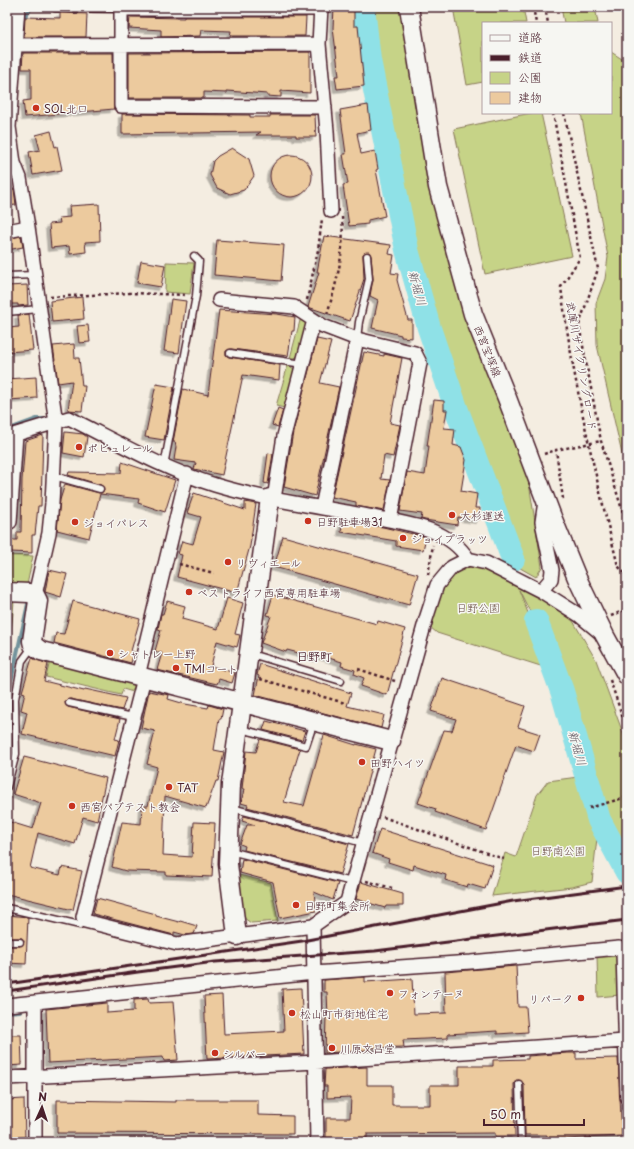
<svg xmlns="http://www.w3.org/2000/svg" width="634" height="1149" viewBox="0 0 634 1149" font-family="'Playpen Sans','Klee One',sans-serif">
<defs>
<filter id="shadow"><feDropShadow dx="-3.5" dy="3.5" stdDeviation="0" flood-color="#0004"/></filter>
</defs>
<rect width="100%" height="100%" fill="#f4ede1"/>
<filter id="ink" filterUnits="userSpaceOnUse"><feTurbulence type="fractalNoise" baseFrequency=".025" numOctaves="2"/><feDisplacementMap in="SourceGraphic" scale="8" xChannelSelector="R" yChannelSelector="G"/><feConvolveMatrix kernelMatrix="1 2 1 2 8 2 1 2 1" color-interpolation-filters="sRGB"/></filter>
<g filter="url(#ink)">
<path fill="#c6d387" stroke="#887959" d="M368,7H402L422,139L525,457L542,567L536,577L506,560L425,342L405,276L384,101Z
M453,7H523L526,23H483V82L467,85Z
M561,7H595L598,23H564Z
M611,52L622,59L627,86V476L597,345L596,303L605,279L608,257L581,113H611Z
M531,113H541L572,256L485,274L454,129Z
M166,262L194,263L190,294L165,292Z
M301,317L309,321L299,354L295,358H290Z
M288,365L294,369L285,408L276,406Z
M7,555L33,556L27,585L7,584Z
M477,565L527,588L573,621L596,660L627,744V859L613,829L557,665L519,590L550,669L437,633L430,627L441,588L455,571Z
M7,602H14L7,673Z
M50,661L135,684L133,692L123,689L121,695L46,677Z
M578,777L584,790L597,838L592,882L572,887L492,896L505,853L516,857L537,795L548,781Z
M239,875L271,883L278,921L251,923L244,918Z
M597,955H614L618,958L620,995L598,997Z"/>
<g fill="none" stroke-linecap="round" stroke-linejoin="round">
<path stroke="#73939c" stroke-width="4" d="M22,36L26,14L32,7
M7,430L37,419H47
M7,712L8,694L28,604
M7,1012L20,1011"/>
<path stroke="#8fe1e7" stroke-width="24" d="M363,7L369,60L407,250L429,328L456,408L513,559
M536,621L562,691L599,820L627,872"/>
</g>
<path fill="#ecca9e" stroke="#4a1f2b" filter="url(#shadow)" d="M334,7H354V26H358L364,86L337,89L335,76H339L333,28Z
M60,13L87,14L86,37H24L25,17L60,18Z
M130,17L184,18V17H306L305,36H230L231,31L201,30L200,36L161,37V30L129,28Z
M310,52V93L281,91V97L267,96V94L227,91V93L204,92V98H129V53Z
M23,53H113L114,109L25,117L23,101L31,100V69H22Z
M368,105L371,130L357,133L361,154L375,151L378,169L376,170L385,216L368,220V224L349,226L343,185L348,184L343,154H346L340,110Z
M122,114L250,115V117H270V115H315L316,137H296V135H256L261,132L122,134Z
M51,131L55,147L57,146L62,170L33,175L29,152L40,150L36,135Z
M232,148L249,159L254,176L244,190L230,194L217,188L210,175L213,161L218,156Z
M270 176a21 21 0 1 1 42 0a21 21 0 1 1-42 0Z
M14,189L16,205L7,206V190Z
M99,204L100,241L85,242L86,252L70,254L69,246L51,248L49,224L60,223L59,218L70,217L69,206Z
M21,236L23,247L7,250V239Z
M324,236L391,245L389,254L394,255L391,273L398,274L397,280L408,320H412V338L401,337V335L372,328L378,300L370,296L373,279L371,256L369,252L363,254L364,279L350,321L308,307L319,272H317Z
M217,240L284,245L281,281L214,275Z
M141,261L165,265L161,287L137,283Z
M27,285L28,305L18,306V304H7V286Z
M82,297L84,319L52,322L50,301Z
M171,299L186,301L179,353L164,351Z
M219,310L277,314L295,317L294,331H292L288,356L231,349L226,351V355L229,357L280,365L279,380L243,375L222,475L194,469L196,463L174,460L176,447L175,442H173L183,389L208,395Z
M29,314L33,350L7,352V328L19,327L18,315Z
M88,325L90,342L79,343L77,326Z
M317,339L331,342L320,383L339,387L315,496L284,487L293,432Z
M74,344L75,358H79L82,386H85L82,411L68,410L72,381L58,383L53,346Z
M364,352L384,356V354L402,358L390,423L400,425L393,457L384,455L381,479L390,480L384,511L356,506V502L332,497Z
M36,377L37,398L9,400L7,379Z
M156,384L174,387L164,440L145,437Z
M434,400L444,401V410H447L444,428L455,429L453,445L461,447L466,460L461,491L477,494L475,508H480L479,520L458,517L457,525L425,520L421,519L422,514L400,511L407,472L425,475L429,446H427Z
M278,408L283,410L278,427L272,425Z
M65,432L83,434L87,437L84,457L63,453Z
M43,435L41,506H38L35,535H32V553L11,552V550H7V540H17V532H21L22,480L25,441Z
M268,453L273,454L268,484L264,483Z
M122,462L175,480L165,512L138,503L139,499L100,494L89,538L57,530L60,500L65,484L99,493L104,490L101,485L68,475L69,472L121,473Z
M194,493L245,510V502L256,504L250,546L237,593L177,577L182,555L178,554L182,541L193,544L201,517L187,513Z
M343,521L383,527L426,537L423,550L396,546V541L341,532Z
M283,536L418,574L409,605L274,567Z
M49,570L67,574L61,597L45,592Z
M273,595L377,624L378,621L405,629L387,695L361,686L364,678L354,674L355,670L341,666L342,662L319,655L318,658L287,650L286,652L261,643L271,616L267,615Z
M227,598L243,603L235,634L240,635L237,647L217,641L211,666L235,673L232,683L219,679L217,684L157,670L162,653L155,651L161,630L158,629L161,614H163L167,601L185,606L182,619L218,629Z
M73,601L140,619L131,651L134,652L131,663L54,643L56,633L64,634Z
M32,658L48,664L44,681L84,691L85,689L126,698L122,710L70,699L65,702L68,707L120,719L115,739L119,740L115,756L22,734L27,712L21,710L25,693L22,692Z
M260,664L351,693L347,706L384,715L381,728L255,695L259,676L257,675Z
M442,678L525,706L518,727L540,734L534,751L516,745L486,830L435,812L436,809L418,803L444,730L452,731L456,719L431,711Z
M149,691L169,695L168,699L185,704L208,708L209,705L223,709L221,719H219L214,750L224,752L218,781H216L206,808L165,796L163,855L192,857L194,822L215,823L212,877L166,875V872L126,871L112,867L122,822L141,824L142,806H148L157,767L147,764L155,731L141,728Z
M266,721L305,731L302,740L263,730Z
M324,735L356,745V744L376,749L353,835L247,807L248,805L241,803L244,789H242L246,751L256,752L260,739L300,749L284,802L304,806Z
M24,757L106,778L97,821L83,817L75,844L38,833L30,868L60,875L62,867L82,871L73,910L7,894V821L33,829L41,803L13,794Z
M244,816L349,844L340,874L244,850L245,846L240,844L247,825H255L242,821Z
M380,829L493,865L485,889L468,884L467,887L445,880L446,875L414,865L413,870L388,862L389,859L372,853Z
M242,859L338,883L333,900L314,892L316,911L280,918L273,882L240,873Z
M361,882L403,894V906H386L385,908L356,899Z
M97,898L156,914V916L179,922L180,921L197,926L194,934L185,935L174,932V935L93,914Z
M7,915L28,917L26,964L7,963V946H20L24,942L22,938H7Z
M516,966L518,1007H526L528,1032L497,1034V1031L448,1034V1038L403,1040L404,1047L367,1048V1050L325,1053L326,1017H328L327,992H324V980L365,977V982L412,979L414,1014L446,1013L445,972Z
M301,988L304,1054L207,1059L204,996L222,995L224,1034L284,1031L282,989Z
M148,999L149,1003L173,1002L178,1060L164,1061L163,1057L48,1063L46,1009L107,1003V1013L134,1011V1000Z
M7,1035H21L22,1065L7,1066Z
M567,1053H576V1059L618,1058L622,1136L547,1140V1135H525L524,1084L519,1080H516L514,1084L515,1136H495V1133L367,1134V1138H326V1118H350L351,1097L327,1098V1086H324L325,1069L367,1067V1085H392V1105H430V1085H459V1066H493V1060L528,1059V1056Z
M24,1099L25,1137L7,1138V1100Z
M57,1100L176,1102V1100H258V1115L293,1116V1134L57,1133Z"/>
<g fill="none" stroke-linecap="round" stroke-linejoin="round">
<defs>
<path id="lane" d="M55,8L121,9
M7,276L35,275
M7,312L39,309
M357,339L359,322L369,279L367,256
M230,353L303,364
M164,466L196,296L199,261L194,256
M54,476L100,489
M251,654L341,681
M69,703L133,717
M241,729L306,746L314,722
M7,787L16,754L15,699L22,661L33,646
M232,808L363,843
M230,851L352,882
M7,908L80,925L85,921
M7,942H20
M519,1084L521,1142"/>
<path id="street" d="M18,7L9,127L14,163L20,178L28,227L56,423L52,503L49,533L35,595
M121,7V106L325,107
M321,7L319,44L327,131L331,211
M121,9H322
M7,45L319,44
M7,231L28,227
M219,300L294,307L323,326L357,339L415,353L420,363L390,520
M7,437L69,418C117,442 163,469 215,485C268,501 324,507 378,518C411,524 449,529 468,559
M274,499L284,436L314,320
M322,507L357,339
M7,522H10L16,434
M541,591L551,579L552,570L542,522L545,501
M138,676L187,474
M144,678L83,917L85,921L177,944L313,926L347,902L426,619L437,585L452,567L468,559L486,563L541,591L579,615L602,634
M313,926L317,1142
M7,1005L314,973L471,962L619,948L623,951L627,1097
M7,1078L316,1062L625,1041
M35,1142V1002"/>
<path id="secondary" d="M409,7L438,187L473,314L507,398L552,517L577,578L605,636L627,676
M7,592L29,593L35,595L38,601L32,641L33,645L41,651L391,741
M237,936L228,864L231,784L270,498"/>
</defs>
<use href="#lane" stroke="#4a1f2b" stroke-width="9"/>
<use href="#street" stroke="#4a1f2b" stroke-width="16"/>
<use href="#secondary" stroke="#4a1f2b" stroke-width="21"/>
<path stroke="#4a1f2b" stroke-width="2.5" stroke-dasharray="3 3" stroke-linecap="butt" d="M533,7L536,23
M545,7L548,23
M553,113L580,258L561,287C573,382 595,474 618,566L627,576
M564,113L598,269L579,325L601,441L627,526
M50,297L130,293L187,295
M307,300L318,250L322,219
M327,314C337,282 345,251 342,217
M544,454L556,450
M563,499L556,450L601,441
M179,564L214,573
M428,575L433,545
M611,616L627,609
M358,669L395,681
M260,679L345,703
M610,680L627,730
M589,808L627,797
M383,817L504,859
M366,881L392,888"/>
<use href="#lane" stroke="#f6f6f2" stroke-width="6"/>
<use href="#street" stroke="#f6f6f2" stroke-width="13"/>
<use href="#secondary" stroke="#f6f6f2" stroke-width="18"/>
<path stroke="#4a1f2b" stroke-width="3" d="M7,984L302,941L513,901L627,886
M7,991L138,972L215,962L375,951L627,920"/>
</g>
</g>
<g fill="#c8321e" stroke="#f6f6f2" stroke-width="1.5">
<circle cx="36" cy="108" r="4"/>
<circle cx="79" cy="447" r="4"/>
<circle cx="452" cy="515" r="4"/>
<circle cx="308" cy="521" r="4"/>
<circle cx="75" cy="522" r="4"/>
<circle cx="403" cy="538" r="4"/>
<circle cx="228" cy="562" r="4"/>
<circle cx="189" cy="592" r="4"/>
<circle cx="110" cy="653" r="4"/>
<circle cx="176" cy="668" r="4"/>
<circle cx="362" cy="762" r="4"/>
<circle cx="169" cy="787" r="4"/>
<circle cx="72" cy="806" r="4"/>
<circle cx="296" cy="905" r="4"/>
<circle cx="390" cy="993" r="4"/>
<circle cx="581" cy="998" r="4"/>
<circle cx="292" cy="1013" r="4"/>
<circle cx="332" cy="1048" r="4"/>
<circle cx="215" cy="1053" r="4"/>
</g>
<g text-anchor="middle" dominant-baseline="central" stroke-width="3" stroke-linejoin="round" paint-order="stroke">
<g font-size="11" fill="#4a1f2b" stroke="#f6f6f2" text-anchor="start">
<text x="44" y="108">SOL北口</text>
<text x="87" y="447">ポピュレール</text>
<text x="460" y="515">大杉運送</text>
<text x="316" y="521">日野駐車場31</text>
<text x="83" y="522">ジョイパレス</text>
<text x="411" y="538">ジョイプラッツ</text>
<text x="236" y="562">リヴィエール</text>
<text x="197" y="592">ベストライフ西宮専用駐車場</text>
<text x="118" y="653">シャトレー上野</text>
<text x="184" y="668">TMIコート</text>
<text x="370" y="762">田野ハイツ</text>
<text x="177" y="787">TAT</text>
<text x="80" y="806">西宮パブテスト教会</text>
<text x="304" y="905">日野町集会所</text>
<text x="398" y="993">フォンテーヌ</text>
<text x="573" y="998" text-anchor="end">リパーク</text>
<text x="300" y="1013">松山町市街地住宅</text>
<text x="340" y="1048">川原文昌堂</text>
<text x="223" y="1053">シルバー</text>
</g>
<g font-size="11" fill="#4a1f2b" stroke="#f6f6f2">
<text transform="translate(488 351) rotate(68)">西宮宝塚線</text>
<text transform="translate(582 366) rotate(80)">武庫川サイクリングロード</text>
</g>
<g font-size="11" fill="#694c42" stroke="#f6f6f2">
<text x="478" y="607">日野公園</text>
<text x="558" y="850">日野南公園</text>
</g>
<g font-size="12" font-style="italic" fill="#5b505a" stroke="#f6f6f2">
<text transform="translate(418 288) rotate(74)">新堀川</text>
<text transform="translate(578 748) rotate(74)">新堀川</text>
</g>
<g font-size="12" font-weight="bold" fill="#4a1f2b" stroke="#f6f6f2">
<text x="314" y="656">日野町</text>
</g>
</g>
<rect width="634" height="1149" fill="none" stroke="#f6f6f2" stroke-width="24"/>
<rect x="12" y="12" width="610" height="1125" fill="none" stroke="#4a1f2b" stroke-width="1.5" filter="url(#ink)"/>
<rect x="482" y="22" width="130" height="92" fill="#f6f6f2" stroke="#b1a0a2"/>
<rect x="490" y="35" width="20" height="6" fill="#f6f6f2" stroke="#b1a0a2"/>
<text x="518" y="42" font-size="12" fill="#4a1f2b">道路</text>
<rect x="490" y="55" width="20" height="6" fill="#4a1f2b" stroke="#b1a0a2"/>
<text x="518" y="62" font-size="12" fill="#4a1f2b">鉄道</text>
<rect x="490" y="72" width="20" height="12" fill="#c6d387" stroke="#b1a0a2"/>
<text x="518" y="82" font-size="12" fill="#4a1f2b">公園</text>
<rect x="490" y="92" width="20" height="12" fill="#ecca9e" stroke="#b1a0a2"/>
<text x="518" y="102" font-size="12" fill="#4a1f2b">建物</text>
<g transform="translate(42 1107) rotate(3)" stroke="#f6f6f2" stroke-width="3" paint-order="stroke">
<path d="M0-3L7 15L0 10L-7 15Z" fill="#4a1f2b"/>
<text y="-6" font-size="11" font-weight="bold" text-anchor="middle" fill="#4a1f2b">N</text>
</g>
<path d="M484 1119v6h100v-6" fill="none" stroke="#4a1f2b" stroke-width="2"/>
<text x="490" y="1119" font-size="12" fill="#4a1f2b" stroke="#f6f6f2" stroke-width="3" paint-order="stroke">50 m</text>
</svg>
